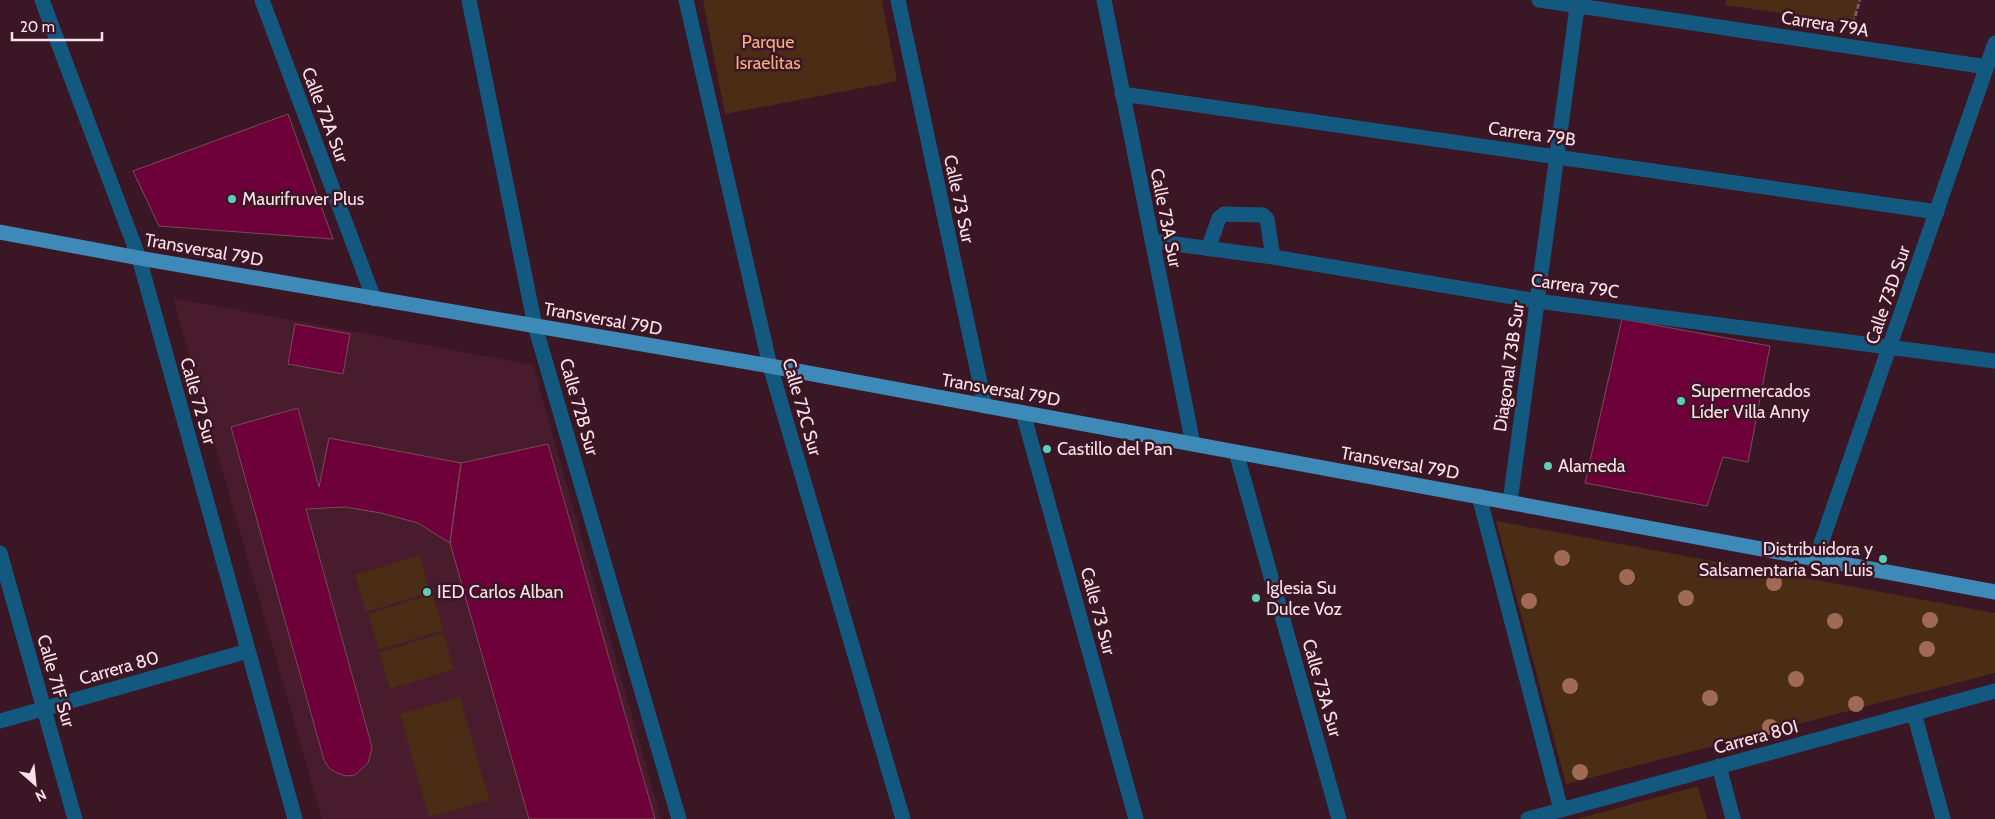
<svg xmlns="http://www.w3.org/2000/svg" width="1995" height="819" viewBox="0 0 1995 819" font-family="Cabin,sans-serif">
<rect width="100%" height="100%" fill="#3b1624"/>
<path fill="#481b2d" d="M173,298L533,365L661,819H322Z"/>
<path fill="#4a2d14" d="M703,0H882L897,81L725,114Z
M1726,0H1860L1853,23L1725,5Z
M1496,521L1995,613V673L1566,784Z
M419,555L430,592L366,612L355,575Z
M432,594L443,630L379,650L368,614Z
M443,633L454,669L390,689L379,653Z
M460,697L489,800L429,817L400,714Z
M1698,786L1707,819H1577Z"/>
<path fill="#6e0039" stroke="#784c5a" d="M288,114L333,239L159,226L133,171Z
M1622,319L1770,346L1748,462L1723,457L1707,506L1585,483Z
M295,324L350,334L343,374L288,364Z
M298,408L319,487L329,438L461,463L450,543L418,523L381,513L345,507L306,509L372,747L368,763L355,775L346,776L337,773L329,768L324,760L231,427Z
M548,444L655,819H529L450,543L461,463Z"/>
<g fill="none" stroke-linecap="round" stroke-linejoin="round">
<path stroke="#7a5864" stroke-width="3" stroke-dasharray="5 2.5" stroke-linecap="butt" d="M1853,23L1860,0"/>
<path stroke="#13597f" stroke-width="15" d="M42,0L139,258L295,819
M262,0L374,299
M469,0L535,326L679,819
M686,0L770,366L903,819
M898,0L985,406
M1104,0L1193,444
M1539,0L1987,67
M1122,94L1937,212
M1152,241L1273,257L1537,301L1995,361
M1208,249L1219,218L1224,214L1263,215L1267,219L1273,257
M1023,413L1136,819
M1236,452L1339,819
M1479,496L1561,810
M1510,502L1578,0
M0,553L75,819
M1816,558L1995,43
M1914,713L1943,819
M0,721L248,651
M1719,766L1733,819
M1528,819L1995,691"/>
<path stroke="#3d89b7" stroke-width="15" d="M0,232L139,258L770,366L1995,592"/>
</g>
<g fill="#9f6a54">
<circle cx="1562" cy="558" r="8"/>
<circle cx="1627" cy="577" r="8"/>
<circle cx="1774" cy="583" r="8"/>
<circle cx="1686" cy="598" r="8"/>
<circle cx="1529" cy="601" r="8"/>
<circle cx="1930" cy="620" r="8"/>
<circle cx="1835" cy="621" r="8"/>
<circle cx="1927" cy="649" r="8"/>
<circle cx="1796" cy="679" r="8"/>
<circle cx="1570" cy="686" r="8"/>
<circle cx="1710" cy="698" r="8"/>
<circle cx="1856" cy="704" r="8"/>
<circle cx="1770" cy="727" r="8"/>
<circle cx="1580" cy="772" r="8"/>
</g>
<g fill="#5dceb8" stroke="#3b1624" stroke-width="2">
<circle cx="232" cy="199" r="5"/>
<circle cx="1681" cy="401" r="5"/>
<circle cx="1047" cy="449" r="5"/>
<circle cx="1548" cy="466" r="5"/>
<circle cx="1883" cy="559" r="5"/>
<circle cx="427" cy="592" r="5"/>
<circle cx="1256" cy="598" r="5"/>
</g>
<g text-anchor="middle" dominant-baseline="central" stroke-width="5" stroke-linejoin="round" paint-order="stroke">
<g font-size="18" fill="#fce1e8" stroke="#3b1624">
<text transform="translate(1825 24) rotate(9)">Carrera 79A</text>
<text transform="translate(325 115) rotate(69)">Calle 72A Sur</text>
<text transform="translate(1532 134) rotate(8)">Carrera 79B</text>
<text transform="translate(959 199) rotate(78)">Calle 73 Sur</text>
<text transform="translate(1166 218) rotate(79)">Calle 73A Sur</text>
<text transform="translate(204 250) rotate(10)">Transversal 79D</text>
<text transform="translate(1575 286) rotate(8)">Carrera 79C</text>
<text transform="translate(1888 295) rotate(-71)">Calle 73D Sur</text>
<text transform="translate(603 319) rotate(10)">Transversal 79D</text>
<text transform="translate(1509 367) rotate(-82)">Diagonal 73B Sur</text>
<text transform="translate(1001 390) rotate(10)">Transversal 79D</text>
<text transform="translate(198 401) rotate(74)">Calle 72 Sur</text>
<text transform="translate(579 407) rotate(74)">Calle 72B Sur</text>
<text transform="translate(802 407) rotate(74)">Calle 72C Sur</text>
<text transform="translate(1400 463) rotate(10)">Transversal 79D</text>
<text transform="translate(1098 611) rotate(75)">Calle 73 Sur</text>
<text transform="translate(119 668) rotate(-16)">Carrera 80</text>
<text transform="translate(56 681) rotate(74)">Calle 71F Sur</text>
<text transform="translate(1322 688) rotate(74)">Calle 73A Sur</text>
<text transform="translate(1756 737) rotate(-15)">Carrera 80I</text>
</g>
<g font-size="18" fill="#f1af7b" stroke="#3b1624">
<text x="768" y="42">Parque<tspan x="768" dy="21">Israelitas</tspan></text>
</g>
<g font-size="18" fill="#fce1e8" stroke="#3b1624" text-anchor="start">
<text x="242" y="199">Maurifruver Plus</text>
<text x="1691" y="391">Supermercados<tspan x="1691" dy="21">Líder Villa Anny</tspan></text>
<text x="1057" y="449">Castillo del Pan</text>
<text x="1558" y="466">Alameda</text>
<text x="1873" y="549" text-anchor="end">Distribuidora y<tspan x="1873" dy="21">Salsamentaria San Luis</tspan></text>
<text x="1266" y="588">Iglesia Su<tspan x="1266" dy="21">Dulce Voz</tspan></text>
<text x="437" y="592">IED Carlos Alban</text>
</g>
</g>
<g transform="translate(35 784) rotate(153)" stroke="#3b1624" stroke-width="4" paint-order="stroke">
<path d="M0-4L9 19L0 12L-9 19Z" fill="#fce1e8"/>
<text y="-8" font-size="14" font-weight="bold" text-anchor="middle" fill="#fce1e8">N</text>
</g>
<path d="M12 32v8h90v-8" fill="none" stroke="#fce1e8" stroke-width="2.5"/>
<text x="20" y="32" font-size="15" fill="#fce1e8" stroke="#3b1624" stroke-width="4" paint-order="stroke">20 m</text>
</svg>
